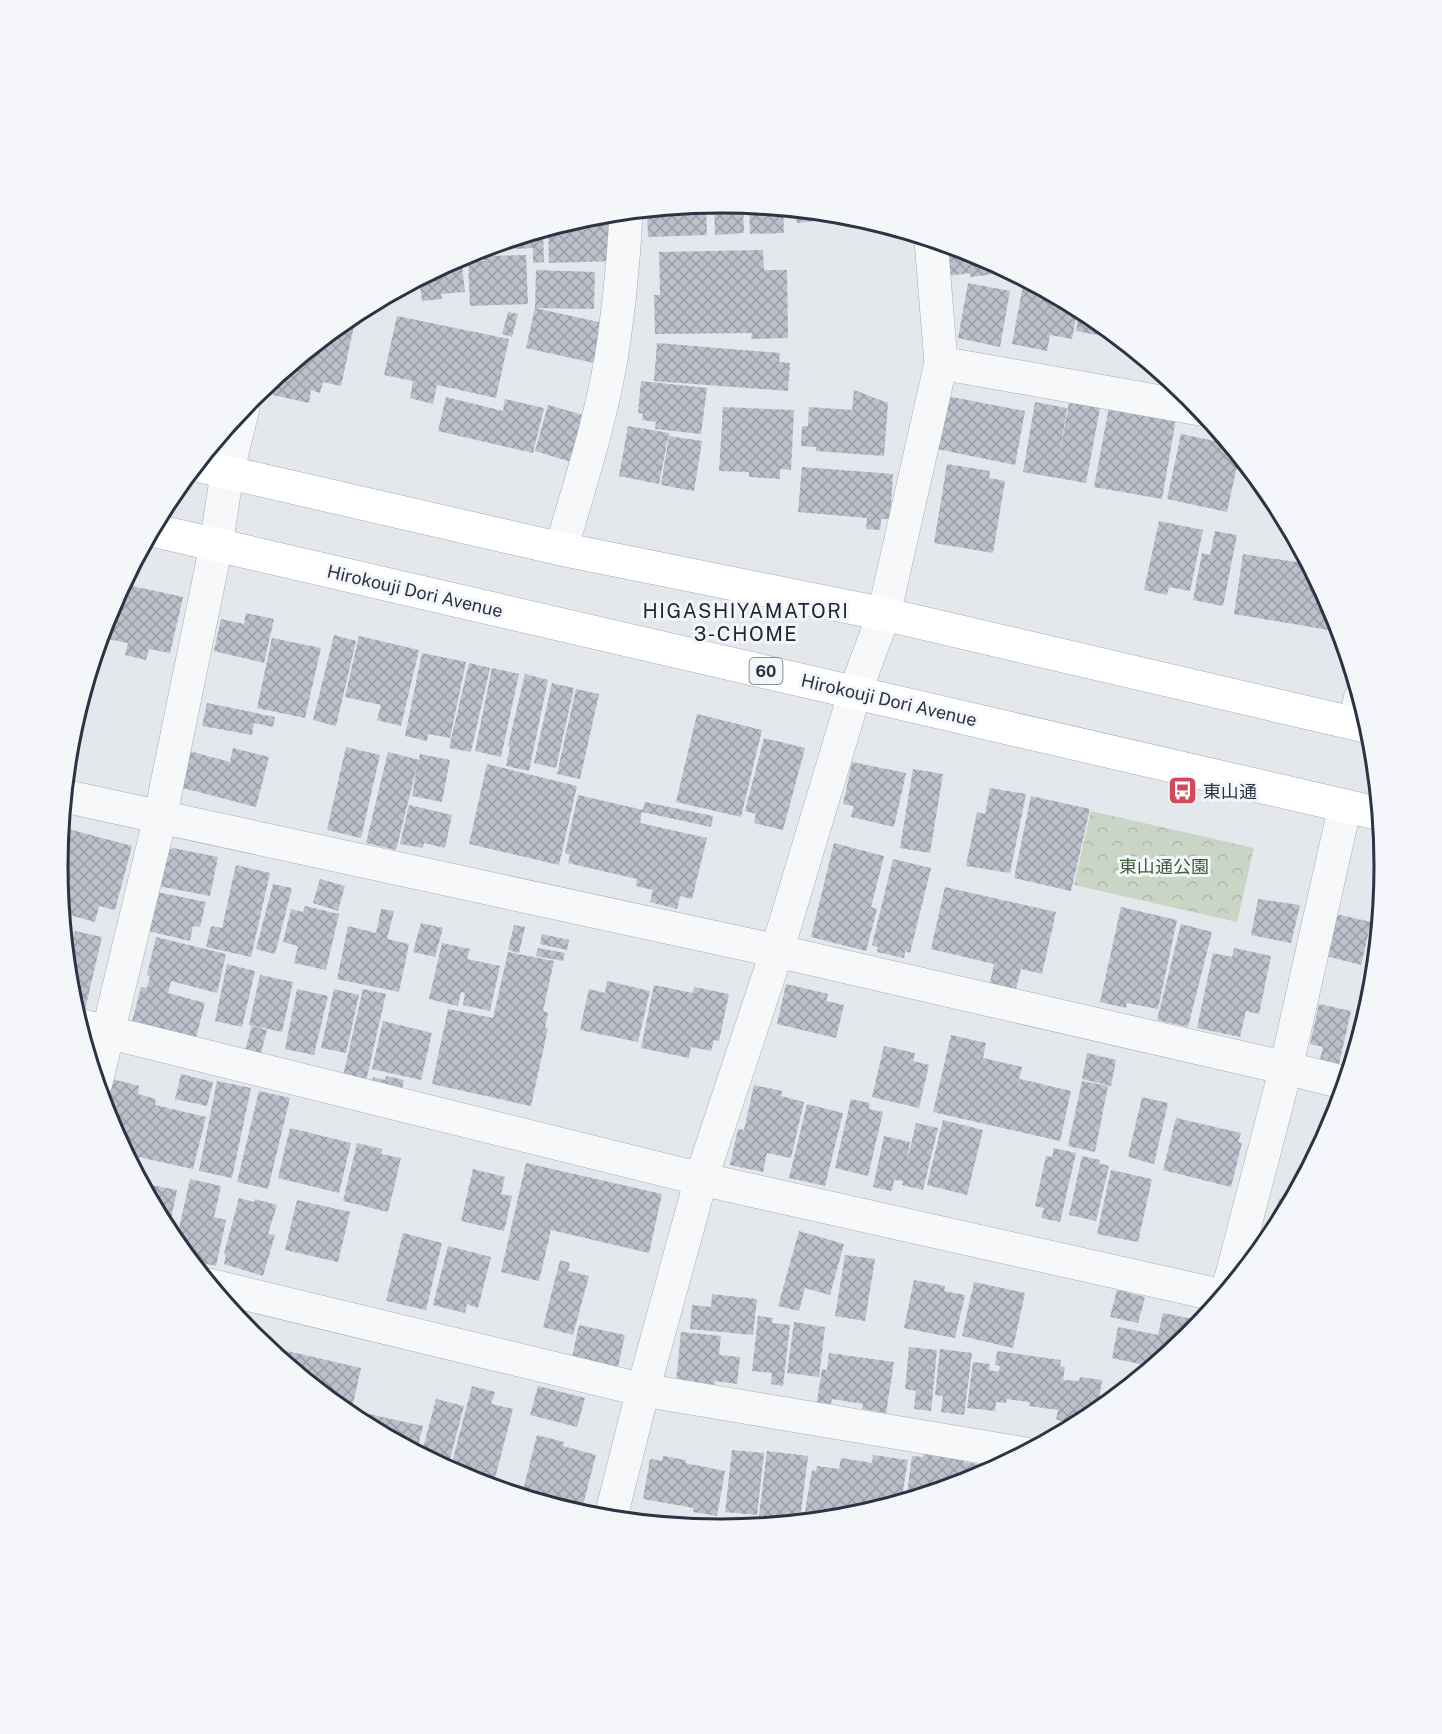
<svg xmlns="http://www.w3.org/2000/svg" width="1442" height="1734" viewBox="0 0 1442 1734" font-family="'Public Sans','Noto Sans JP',sans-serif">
<defs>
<pattern id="forest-crowns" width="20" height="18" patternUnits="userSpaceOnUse" patternTransform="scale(1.5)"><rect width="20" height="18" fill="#c9d6c5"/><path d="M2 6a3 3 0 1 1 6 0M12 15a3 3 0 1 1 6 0" fill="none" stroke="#adb8ab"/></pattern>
<pattern id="building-cross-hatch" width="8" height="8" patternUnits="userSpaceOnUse" patternTransform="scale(1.5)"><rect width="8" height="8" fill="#bbc0ca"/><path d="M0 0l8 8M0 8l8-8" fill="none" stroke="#989da6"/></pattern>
</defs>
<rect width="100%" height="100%" fill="#e4e7ec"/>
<path fill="url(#forest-crowns)" d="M1091,811L1254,848L1237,922L1074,885Z"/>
<path fill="url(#building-cross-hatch)" d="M721,203L743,205L744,233L715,235L714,204Z
M696,205H706L707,235L648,237L647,210Z
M749,206L783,209L784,233L750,234Z
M795,210L849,216V217L797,223Z
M613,214L614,261L549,263L548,229L592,216Z
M543,230L544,262L533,263V248L515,249L514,239Z
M943,244L975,254L1010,272L971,277L970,273L948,276Z
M763,250L764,270H787L788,338L751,339L752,333L655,334L654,295H660L659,252Z
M526,255L528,304L470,306L468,261H484V256Z
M461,257L465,292L441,294L442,299L422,301L419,279Z
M536,270L595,272L594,309L535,308Z
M1015,275L1078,308L1072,339L1050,335L1047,351L1012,344L1024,280L1014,279Z
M968,283L1010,291L1000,347L958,338Z
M535,308L603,323L594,363L526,348Z
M1080,309L1090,315L1119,339L1076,331Z
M508,312L518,314L512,337L502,334Z
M397,316L509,339L496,398L437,385L433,404L410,398L413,381L384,375Z
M342,323L354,326L341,386L323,382L320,393L311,390L309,403L273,395L278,376Z
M657,343L780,353L779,362L790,363L788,391L654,381Z
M641,381L707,388L701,434L655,429L656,422L642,420L643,414L638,413Z
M854,390L888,403L884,456L816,451V447L801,446L802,426H808L809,407L852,410Z
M947,396L1025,411L1015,465L937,449Z
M446,397L503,411L505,399L544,408L533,453L438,431Z
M1035,402L1067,408L1058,465L1069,402L1100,408L1086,483L1023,472Z
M548,405L597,419L584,466L535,451Z
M723,407L794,410L791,470L780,469V479L749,477V472L719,471Z
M1109,407L1176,419L1162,499L1094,487Z
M628,426L669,433L659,484L619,476Z
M1181,434L1229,444L1239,457L1227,512L1167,499Z
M669,436L702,441L694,491L661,485Z
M947,464L990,471L989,478L1005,481L993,553L934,543Z
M802,467L893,474L890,519H881L880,530L866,529L867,518L798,512Z
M1159,521L1203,530L1190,591L1169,587L1167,595L1144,590Z
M1215,531L1237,535L1223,606L1193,600L1202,553L1210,555Z
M1243,554L1309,564L1335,613L1340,632L1234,614Z
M123,584L183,597L170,653L149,649L146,660L125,655L128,643L108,639L118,594Z
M113,603L99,672L90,670L108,613Z
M246,613L274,619L264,663L214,651L221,619L244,624Z
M334,635L356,641L336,726L313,720Z
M359,636L419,650L401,726L377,720L381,705L345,697Z
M272,638L321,648L305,718L257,708Z
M422,653L466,662L450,738L428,734L427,741L405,736Z
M469,663L490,668L471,752L449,748Z
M492,668L519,674L501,757L475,751Z
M525,674L548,680L529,771L506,766L510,747L508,746Z
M552,683L574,688L556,768L534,763Z
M576,689L599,694L580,779L557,774Z
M207,703L275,717L273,727L254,723L252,735L202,726Z
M697,714L762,730L741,817L676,802Z
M764,738L805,748L783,830L754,823L756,814L745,811Z
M346,747L380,755L361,838L327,830Z
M233,748L269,757L256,807L179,787L189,751L230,762Z
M388,752L419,760L420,754L450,760L442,802L412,796L417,766L396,850L366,843Z
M852,762L906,773L894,827L851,817L854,806L843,804Z
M487,764L577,786L559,865L469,844Z
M913,769L943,774L930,853L900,848Z
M990,788L1026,794L1010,873L966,866L977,812L985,814Z
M578,795L643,810L645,802L713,816L711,827L642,812L640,823L707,838L692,899L680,896L677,909L650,902L653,890L636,886L637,879L568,863L570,855L565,853Z
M1031,796L1090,809L1071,891L1014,878Z
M409,805L452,815L445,848L424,843L423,848L400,844Z
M61,827L132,846L115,910L99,906L95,922L62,913L57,867Z
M834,843L884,856L871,907L877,909L866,951L811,937Z
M173,848L218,857L210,896L153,885L159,855Z
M893,859L931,868L910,953L905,951L904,958L877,952L878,947L872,945Z
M236,865L270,873L251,957L206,947L211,926L222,928Z
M320,879L345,886L338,911L313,903Z
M273,884L292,888L275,954L256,949Z
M945,887L1056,912L1042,974L1021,969L1016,989L990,983L994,964L931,949Z
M152,891L206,902L200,927L193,926L190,941L144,930Z
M1258,899L1300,905L1291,943L1251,935Z
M305,906L339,914L326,970L294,963L298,946L283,942L291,909L303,912Z
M1121,907L1177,920L1158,1009L1127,1003L1126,1008L1100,1002Z
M381,909L394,911L387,939L409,944L399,992L337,979L348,926L376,933Z
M1332,913L1371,922L1361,965L1322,955Z
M421,923L443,928L435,957L413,952Z
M1181,924L1212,932L1188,1027L1157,1020Z
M514,925L525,927L519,953L508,950Z
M75,931L102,937L84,1014L74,1011L70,996L67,964Z
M542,934L569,940L567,950L540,944Z
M1377,935L1378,936L1375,968L1370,966Z
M156,937L226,954L217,993L171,981L168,993L205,1003L194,1045L130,1029L141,987L147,988L150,976L147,975Z
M442,943L470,949L467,959L500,966L490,1011L463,1005L465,993L461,992L458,1006L429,999Z
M538,948L565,953L563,961L536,956Z
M1234,948L1271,956L1259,1014L1246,1011L1240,1037L1197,1028L1213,953L1232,957Z
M508,952L554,961L543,1011L548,1013L545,1028H548L531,1106L432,1084L448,1009L493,1018Z
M227,964L255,971L242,1027L215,1021Z
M260,975L293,982L282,1032L249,1025Z
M607,981L650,991L638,1042L580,1030L589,989L605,993Z
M786,984L828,994L826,1001L844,1005L836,1038L777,1024Z
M1362,984L1373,987L1372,997L1351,1067L1345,1065Z
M654,985L693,993L694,987L729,994L719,1041L714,1040L711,1051L691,1047L689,1058L641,1048Z
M297,989L328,996L314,1055L285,1049Z
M334,989L359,995L346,1053L321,1048Z
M363,989L386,994L366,1081L343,1076Z
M1319,1004L1351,1011L1339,1064L1320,1059L1323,1047L1310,1044Z
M383,1021L432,1033L421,1080L372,1069Z
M252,1026L267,1030L260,1057L244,1053Z
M951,1035L986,1043L983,1058L1022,1067L1017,1088L1020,1079L1071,1091L1060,1141L933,1112Z
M884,1046L915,1053L913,1061L929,1065L919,1108L872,1097Z
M1087,1053L1116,1060L1111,1086L1082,1079Z
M181,1074L213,1082L207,1106L175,1099Z
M386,1076L404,1080L401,1092L371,1085L373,1077L385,1080Z
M109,1078L139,1086L138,1094L156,1099L155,1105L206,1117L193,1169L125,1154L107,1121L103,1105Z
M217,1081L251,1088L232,1178L199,1171Z
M1082,1081L1108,1086L1095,1152L1068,1146Z
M754,1085L782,1091L781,1096L804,1102L791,1158L767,1153L763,1172L730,1165L738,1129L744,1130Z
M259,1091L290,1098L268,1189L237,1182Z
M1142,1097L1168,1103L1154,1164L1128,1157Z
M851,1099L870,1103L869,1109L883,1112L868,1176L835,1168Z
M807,1104L843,1113L825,1186L789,1178Z
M1176,1118L1241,1133L1238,1142L1242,1143L1231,1187L1163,1170Z
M943,1120L983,1130L967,1195L927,1185Z
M916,1123L938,1128L923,1190L902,1185L903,1181L894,1180L892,1191L873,1187L884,1136L910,1142L907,1162Z
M290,1128L351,1143L339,1193L278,1178Z
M357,1143L382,1149L381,1154L401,1158L388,1212L343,1201Z
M1054,1148L1076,1153L1060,1222L1041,1218L1044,1208L1035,1206L1046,1156L1052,1157Z
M1082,1156L1100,1160L1099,1163L1109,1166L1096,1221L1069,1215Z
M526,1163L662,1194L649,1253L551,1230L539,1281L501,1272Z
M473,1169L505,1177L501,1194L512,1196L504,1231L461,1221Z
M1111,1170L1152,1179L1138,1242L1097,1234Z
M190,1179L221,1186L214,1217L226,1220L216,1266L189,1260L182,1252L183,1243L176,1242Z
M140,1183L177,1190L168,1234L162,1222Z
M239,1198L254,1202L255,1199L277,1205L268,1234L275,1235L263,1276L224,1264L226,1255L224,1254Z
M1279,1199L1292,1201L1270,1239Z
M297,1200L350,1212L338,1262L285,1250Z
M799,1231L844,1244L830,1295L805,1288L799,1311L778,1306Z
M403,1233L442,1243L426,1310L386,1301Z
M448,1246L491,1257L478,1308L467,1304L465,1313L433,1305Z
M845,1255L875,1259L865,1321L835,1316Z
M560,1260L570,1263L568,1271L589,1276L573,1335L543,1327Z
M914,1280L945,1286L944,1291L965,1295L955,1338L904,1328Z
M974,1282L1025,1293L1013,1348L962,1336Z
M1117,1290L1145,1297L1138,1323L1110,1317Z
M712,1294L757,1299L753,1335L690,1329L692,1305L711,1307Z
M1163,1313L1203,1321L1190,1337L1154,1367L1112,1358L1118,1327L1158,1335Z
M758,1316L773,1318L772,1323L790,1325L783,1386L771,1384L772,1373L752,1371Z
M794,1322L825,1327L819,1377L787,1373Z
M579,1325L625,1335L618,1367L572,1357Z
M681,1332L721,1336L719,1355L740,1357L737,1384L715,1381L714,1387L676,1383Z
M909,1347L937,1350L931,1411L914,1409L916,1391L905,1389Z
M274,1348L361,1368L350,1417L273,1354Z
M940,1349L972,1353L964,1415L941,1412L943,1396L935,1395Z
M997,1351L1061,1360L1060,1366L1065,1367L1063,1380L1079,1381L1080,1377L1102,1380L1099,1400L1096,1399L1093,1416L1082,1424L1056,1420L1058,1410L1029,1406L1030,1402L1007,1399L1006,1403L996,1402L995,1411L967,1408L973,1362L990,1364L989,1370L999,1372L1000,1366L995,1365Z
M829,1353L894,1362L886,1413L862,1409L863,1404L832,1399L831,1404L817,1402L822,1369L827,1370Z
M472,1386L495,1392L491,1404L513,1409L494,1482L450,1470Z
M538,1386L585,1398L577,1427L530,1415Z
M436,1399L464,1406L447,1470L421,1456Z
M369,1414L423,1426L416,1454L366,1427Z
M537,1435L564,1442L563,1446L596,1455L582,1509L522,1494Z
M732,1450L764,1453L757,1515L725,1512Z
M767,1451L808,1456L800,1520L759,1516Z
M924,1452L964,1458V1462L978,1464L976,1480L906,1501L912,1456L923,1457Z
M873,1455L908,1460L901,1503L850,1518L803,1523L812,1470L816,1471L817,1466L839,1469L841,1458L872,1463Z
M663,1456L686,1460L685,1463L725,1471L717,1516L693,1512L694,1508L643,1499L650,1459L662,1461Z
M462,1475L493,1484L491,1488L467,1480L461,1477Z
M728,1526H751V1528L728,1530Z"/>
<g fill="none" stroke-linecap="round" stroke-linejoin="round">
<defs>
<path id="minor" d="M941,363L1200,409
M561,549C581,481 604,411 614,340C620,298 624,255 626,212
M1355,723L1360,699
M64,796L777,951L1286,1068L1346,1083
M79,1025L701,1179L1223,1296
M96,1082L160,818L216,546L227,473L243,408
M209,1285L643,1390L1025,1454
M1228,1290L1286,1068L1345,806
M610,1520L643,1390L701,1179L777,951L855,692L884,614L941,363L931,240"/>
<path id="major" d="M196,465L561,549L884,614L1369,727
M152,530L1380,814"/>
</defs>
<use href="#minor" stroke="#a9aeb7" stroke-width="34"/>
<use href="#major" stroke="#a3abb8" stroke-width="34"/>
<use href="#minor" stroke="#f7f8fa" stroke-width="33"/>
<use href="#major" stroke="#fff" stroke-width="33"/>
</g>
<defs>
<symbol id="bus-square" viewBox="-11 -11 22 22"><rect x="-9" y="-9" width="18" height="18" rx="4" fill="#d1495b" stroke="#f4f6f9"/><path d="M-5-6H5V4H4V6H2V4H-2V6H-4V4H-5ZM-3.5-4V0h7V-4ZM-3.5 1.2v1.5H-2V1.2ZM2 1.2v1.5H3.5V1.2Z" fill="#fff"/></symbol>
</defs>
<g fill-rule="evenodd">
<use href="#bus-square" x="1166" y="774" width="33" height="33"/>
</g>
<g text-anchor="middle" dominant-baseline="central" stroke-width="6" stroke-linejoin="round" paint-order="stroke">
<rect fill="#f4f6f9" stroke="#676e7b" stroke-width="1.5" x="749.5" y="658" width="33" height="26" rx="4.5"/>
<g font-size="16" font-weight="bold" fill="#2b3445">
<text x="766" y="671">60</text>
</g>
<g font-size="18" fill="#2b3445" stroke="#f4f6f9">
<text transform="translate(415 591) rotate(13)">Hirokouji Dori Avenue</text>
<text transform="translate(889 700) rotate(13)">Hirokouji Dori Avenue</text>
</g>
<g font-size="18" fill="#2b3445" stroke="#f4f6f9" text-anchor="start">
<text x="1203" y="791">東山通</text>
</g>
<g font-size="18" fill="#3f6138" stroke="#f4f6f9">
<text x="1164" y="866">東山通公園</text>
</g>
<g font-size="20" letter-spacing="1.5" fill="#1d2536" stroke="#f4f6f9">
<text x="746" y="611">HIGASHIYAMATORI<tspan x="746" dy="23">3-CHOME</tspan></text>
</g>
</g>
<path d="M0 0H1442V1734H0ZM68 866a653 653 0 1 1 1306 0a653 653 0 1 1-1306 0Z" fill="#f4f6f9" fill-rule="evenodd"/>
<path fill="none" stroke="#2b3445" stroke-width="3" d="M68 866a653 653 0 1 1 1306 0a653 653 0 1 1-1306 0Z"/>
</svg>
